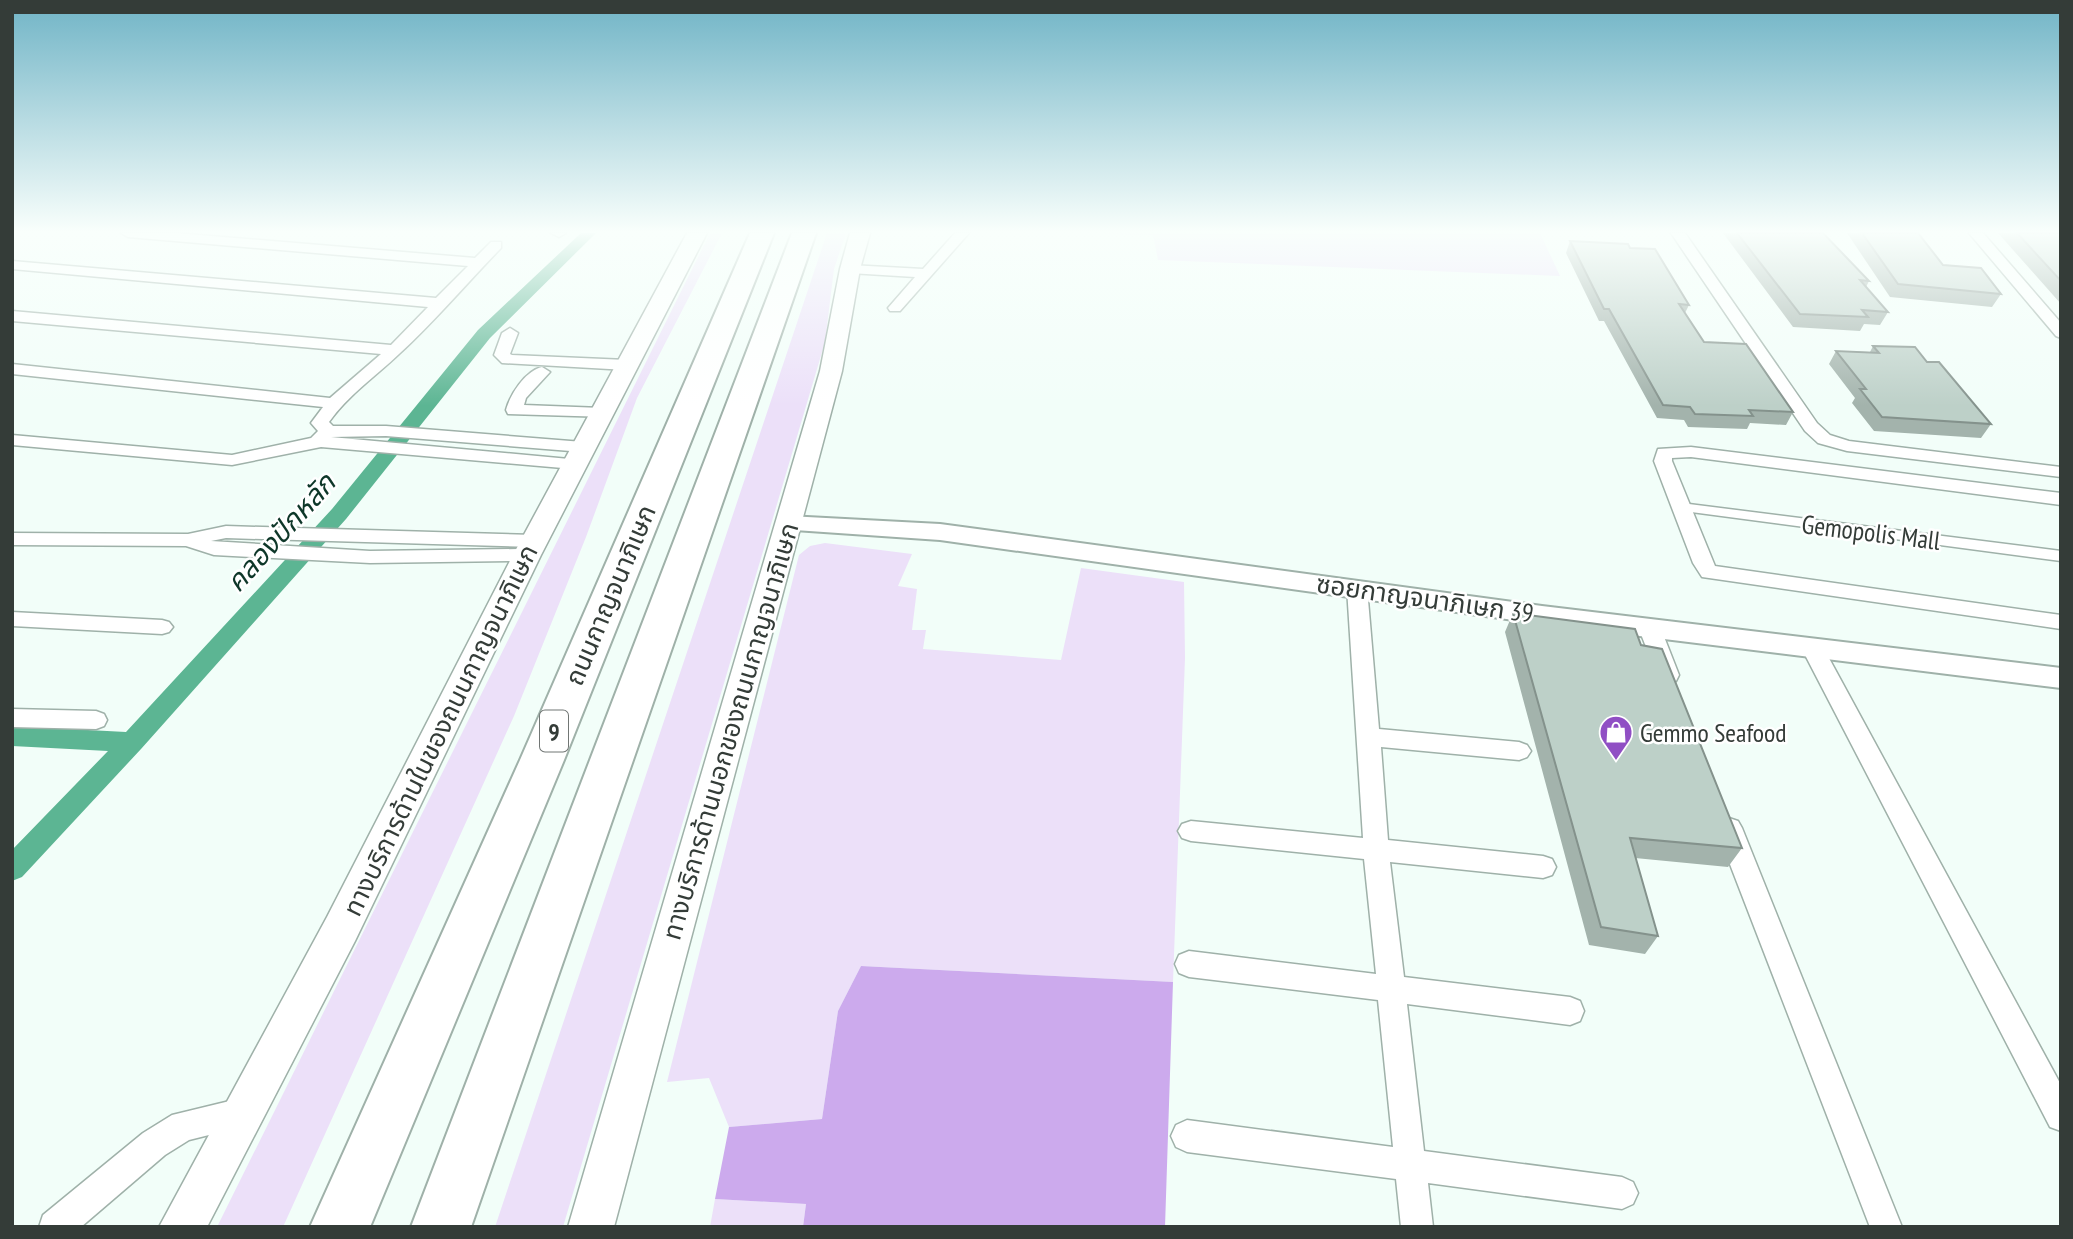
<svg xmlns="http://www.w3.org/2000/svg" width="2073" height="1239" viewBox="0 0 2073 1239" font-family="'PT Sans Narrow','Noto Sans Thai',sans-serif">
<rect width="100%" height="100%" fill="#f2fef9"/>
<path fill="#ece0f9" d="M710,233H722L637,398L586,537L514,716L283,1227H217Z
M827,233H846L834,269L825,342L563,1227H495Z
M1078,233H1540L1560,276L1158,260L1153,235Z
M825,543L912,554L898,586L917,589L912,630H926L923,649L1061,660L1081,568L1184,582L1185,658L1173,982L861,966L838,1011L822,1119L729,1127L709,1078L667,1082L799,555L810,546Z
M715,1199L806,1204L803,1227H710Z"/>
<path fill="#ccaaed" d="M861,966L1173,982L1165,1227H803L806,1204L715,1199L729,1127L822,1119L838,1011Z"/>
<g fill="none" stroke-linecap="round" stroke-linejoin="round">
<path fill="#5cb593" fill-rule="evenodd" d="M581,233H596L490,338L346,519L141,749L22,877L12,881V850L108,751L12,746V726L126,732L332,509L478,330Z"/>
<defs>
<path id="pedestrian" d="M1681,503L2061,551V561L1676,510L1674,507L1676,504Z"/>
<path id="minor" d="M121,233H175L475,258L491,242H501V248C467,283 435,321 399,354C375,377 348,395 329,422L333,426H386L583,442L592,447L583,452L386,436L331,437L580,460L583,464L580,468L574,469L321,447L232,465L12,445V435L232,455L311,438L318,431L311,423L323,407L12,374V364L330,398L381,354L12,321V311L391,345L428,307L12,269V261L436,298L468,266L128,237Z
M551,233H566L559,237Z
M955,233H969L900,311H890L888,308L915,277L850,273L843,269L850,265L923,269Z
M1671,233H1685L1817,423L1830,435L1849,441L2061,467V477L1847,451L1818,443L1805,431Z
M1969,233H1983L2061,323V338L2056,336Z
M510,328L518,333L510,354L512,355L627,360L635,365L627,370L502,363L494,355L502,333Z
M542,367L550,372L526,398L524,405L602,408L608,409L610,413L608,417L508,414L506,410C510,395 525,371 542,367Z
M1691,447L2061,493V505L1691,457L1672,458V461L1715,566L2061,615V629L1702,577L1693,563L1654,461L1658,449Z
M226,526L534,535L541,537L544,541L541,545L534,547L226,538L211,541L370,551L518,549L525,550L528,555L525,560L518,561L370,563L214,555L186,546L12,545V533L188,534Z
M1357,581L1364,583L1367,588L1379,729L1519,742L1527,745L1531,751L1527,757L1519,760L1381,747L1388,840L1543,856L1552,859L1556,867L1552,875L1543,878L1390,862L1404,977L1570,997L1580,1001L1584,1011L1580,1021L1570,1025L1407,1004L1424,1151L1622,1177L1633,1182L1638,1193L1633,1204L1622,1209L1428,1183L1433,1227H1401L1396,1179L1187,1152L1176,1147L1171,1136L1176,1125L1187,1120L1393,1147L1378,1000L1189,977L1179,973L1175,964L1179,955L1189,951L1376,974L1364,859L1191,841L1182,838L1178,831L1182,824L1191,821L1363,838L1347,588L1350,583Z
M12,612L162,620L169,622L173,627L169,632L162,634L12,626Z
M1650,622L1657,624L1661,629L1679,675L1676,681L1668,683L1660,681L1657,675L1639,629L1643,624Z
M1813,641L1821,644L1824,649L2061,1085V1131L2050,1127L1802,649L1805,644Z
M12,709L96,711L104,714L107,720L104,726L96,729L12,727Z
M1729,818L1738,821L1742,828L1902,1227H1870L1716,828L1720,821Z
M242,1098L253,1102L257,1113L253,1124L189,1140L165,1155L81,1227H39L43,1215L143,1133L172,1115Z"/>
<path id="tertiary" d="M788,516L940,524L1542,606L2061,668V688L1542,624L940,540L780,529L776,524L780,519Z"/>
<path id="secondary" d="M687,233H707L541,555L355,941L207,1227H159L327,917L513,555Z
M850,233H870L860,269L842,371L614,1227H568L820,371L840,269Z"/>
<path id="motorway" d="M750,233H774L564,760L370,1227H310L520,760Z
M792,233H816L471,1227H411Z"/>
</defs>
<use href="#pedestrian" stroke="#9fb1a9" stroke-width="3"/>
<use href="#minor" stroke="#9fb1a9" stroke-width="3"/>
<use href="#tertiary" stroke="#9fb1a9" stroke-width="4"/>
<use href="#secondary" stroke="#9fb1a9" stroke-width="3"/>
<use href="#motorway" stroke="#9fb1a9" stroke-width="4"/>
<use href="#pedestrian" fill="#fff" fill-rule="evenodd"/>
<use href="#minor" fill="#fff" fill-rule="evenodd"/>
<use href="#tertiary" fill="#fff" fill-rule="evenodd"/>
<use href="#secondary" fill="#fff" fill-rule="evenodd"/>
<use href="#motorway" fill="#fff" fill-rule="evenodd"/>
</g>
<path fill="#a3b3ac" d="M1723,233H1823L1869,281L1866,287L1888,312L1880,325L1864,324L1860,331L1793,327Z
M1847,233H1918L1943,265L2001,294L1992,307L1890,297Z
M1998,233H2061V304Z
M1570,241L1630,248L1689,305L1685,313L1704,342L1793,412L1786,425L1750,423L1747,429L1688,427L1684,420L1657,418L1604,321H1599L1566,253Z
M1873,346L1927,362L1991,424L1981,438L1874,431L1852,403L1855,398L1829,364L1836,351L1870,352Z
M1513,613L1641,645L1742,848L1728,867L1635,858L1658,936L1645,954L1589,945L1505,632Z"/>
<path fill="#bdd0c8" stroke="#84928c" stroke-width="2" d="M1737,233H1823L1869,281L1860,280L1888,312L1862,310L1868,317L1800,314Z
M1862,233H1918L1943,265L1981,268L2001,294L1898,284Z
M2017,233H2061V281Z
M1570,241L1628,244L1630,248L1655,249L1689,305L1679,304L1704,342L1746,344L1793,412L1749,410L1753,416L1695,414L1690,407L1663,405L1609,309H1604Z
M1873,346L1915,347L1927,362H1939L1991,424L1882,417L1860,389H1866L1836,351L1879,353Z
M1513,613L1635,629L1641,645L1662,649L1742,848L1630,838L1658,936L1601,927Z"/>
<linearGradient id="sky" x2="0" y2="1"><stop stop-color="#70b4c6"/><stop offset="0.57" stop-color="#f9fffc"/><stop offset="1" stop-color="#f9fffc" stop-opacity="0"/></linearGradient>
<rect width="2073" height="406" fill="url(#sky)"/>
<defs>
<symbol id="shop-pin" viewBox="-11 -11 22 30"><path d="M0 17L-7.5 6A9.5 9.5 0 1 1 7.5 6Z" fill="#904fc4" stroke="#fff"/><path d="M-5-2.5h2.3a2.7 3.5 0 0 1 5.4 0H5L5.5 6h-11ZM-1.5-2.5h3a1.5 2.3 0 0 0-3 0Z" fill="#fff"/></symbol>
</defs>
<g fill-rule="evenodd">
<use href="#shop-pin" x="1597" y="713" width="38" height="52"/>
</g>
<g text-anchor="middle" dominant-baseline="central" stroke-width="5" stroke-linejoin="round" paint-order="stroke">
<rect fill="#fff" stroke="#717674" stroke-width="2" x="540" y="710.5" width="28" height="41" rx="5"/>
<g font-size="24" font-weight="bold" fill="#343c38">
<text x="554" y="731">9</text>
</g>
<g font-size="26" fill="#343c38" stroke="#fff">
<text transform="translate(1871 532) rotate(7)">Gemopolis Mall</text>
<text transform="translate(610 595) rotate(-67)">ถนนกาญจนาภิเษก</text>
<text transform="translate(1425 598) rotate(8)">ซอยกาญจนาภิเษก 39</text>
<text transform="translate(440 730) rotate(-64)">ทางบริการด้านในของถนนกาญจนาภิเษก</text>
<text transform="translate(730 731) rotate(-74)">ทางบริการด้านนอกของถนนกาญจนาภิเษก</text>
</g>
<g font-size="26" fill="#343c38" stroke="#fff" text-anchor="start">
<text x="1640" y="732">Gemmo Seafood</text>
</g>
<g font-size="28" font-style="italic" fill="#0e3729" stroke="#fff">
<text transform="translate(280 532) rotate(-48)">คลองปักหลัก</text>
</g>
</g>
<rect width="2073" height="1239" fill="none" stroke="#343c38" stroke-width="28"/>
</svg>
